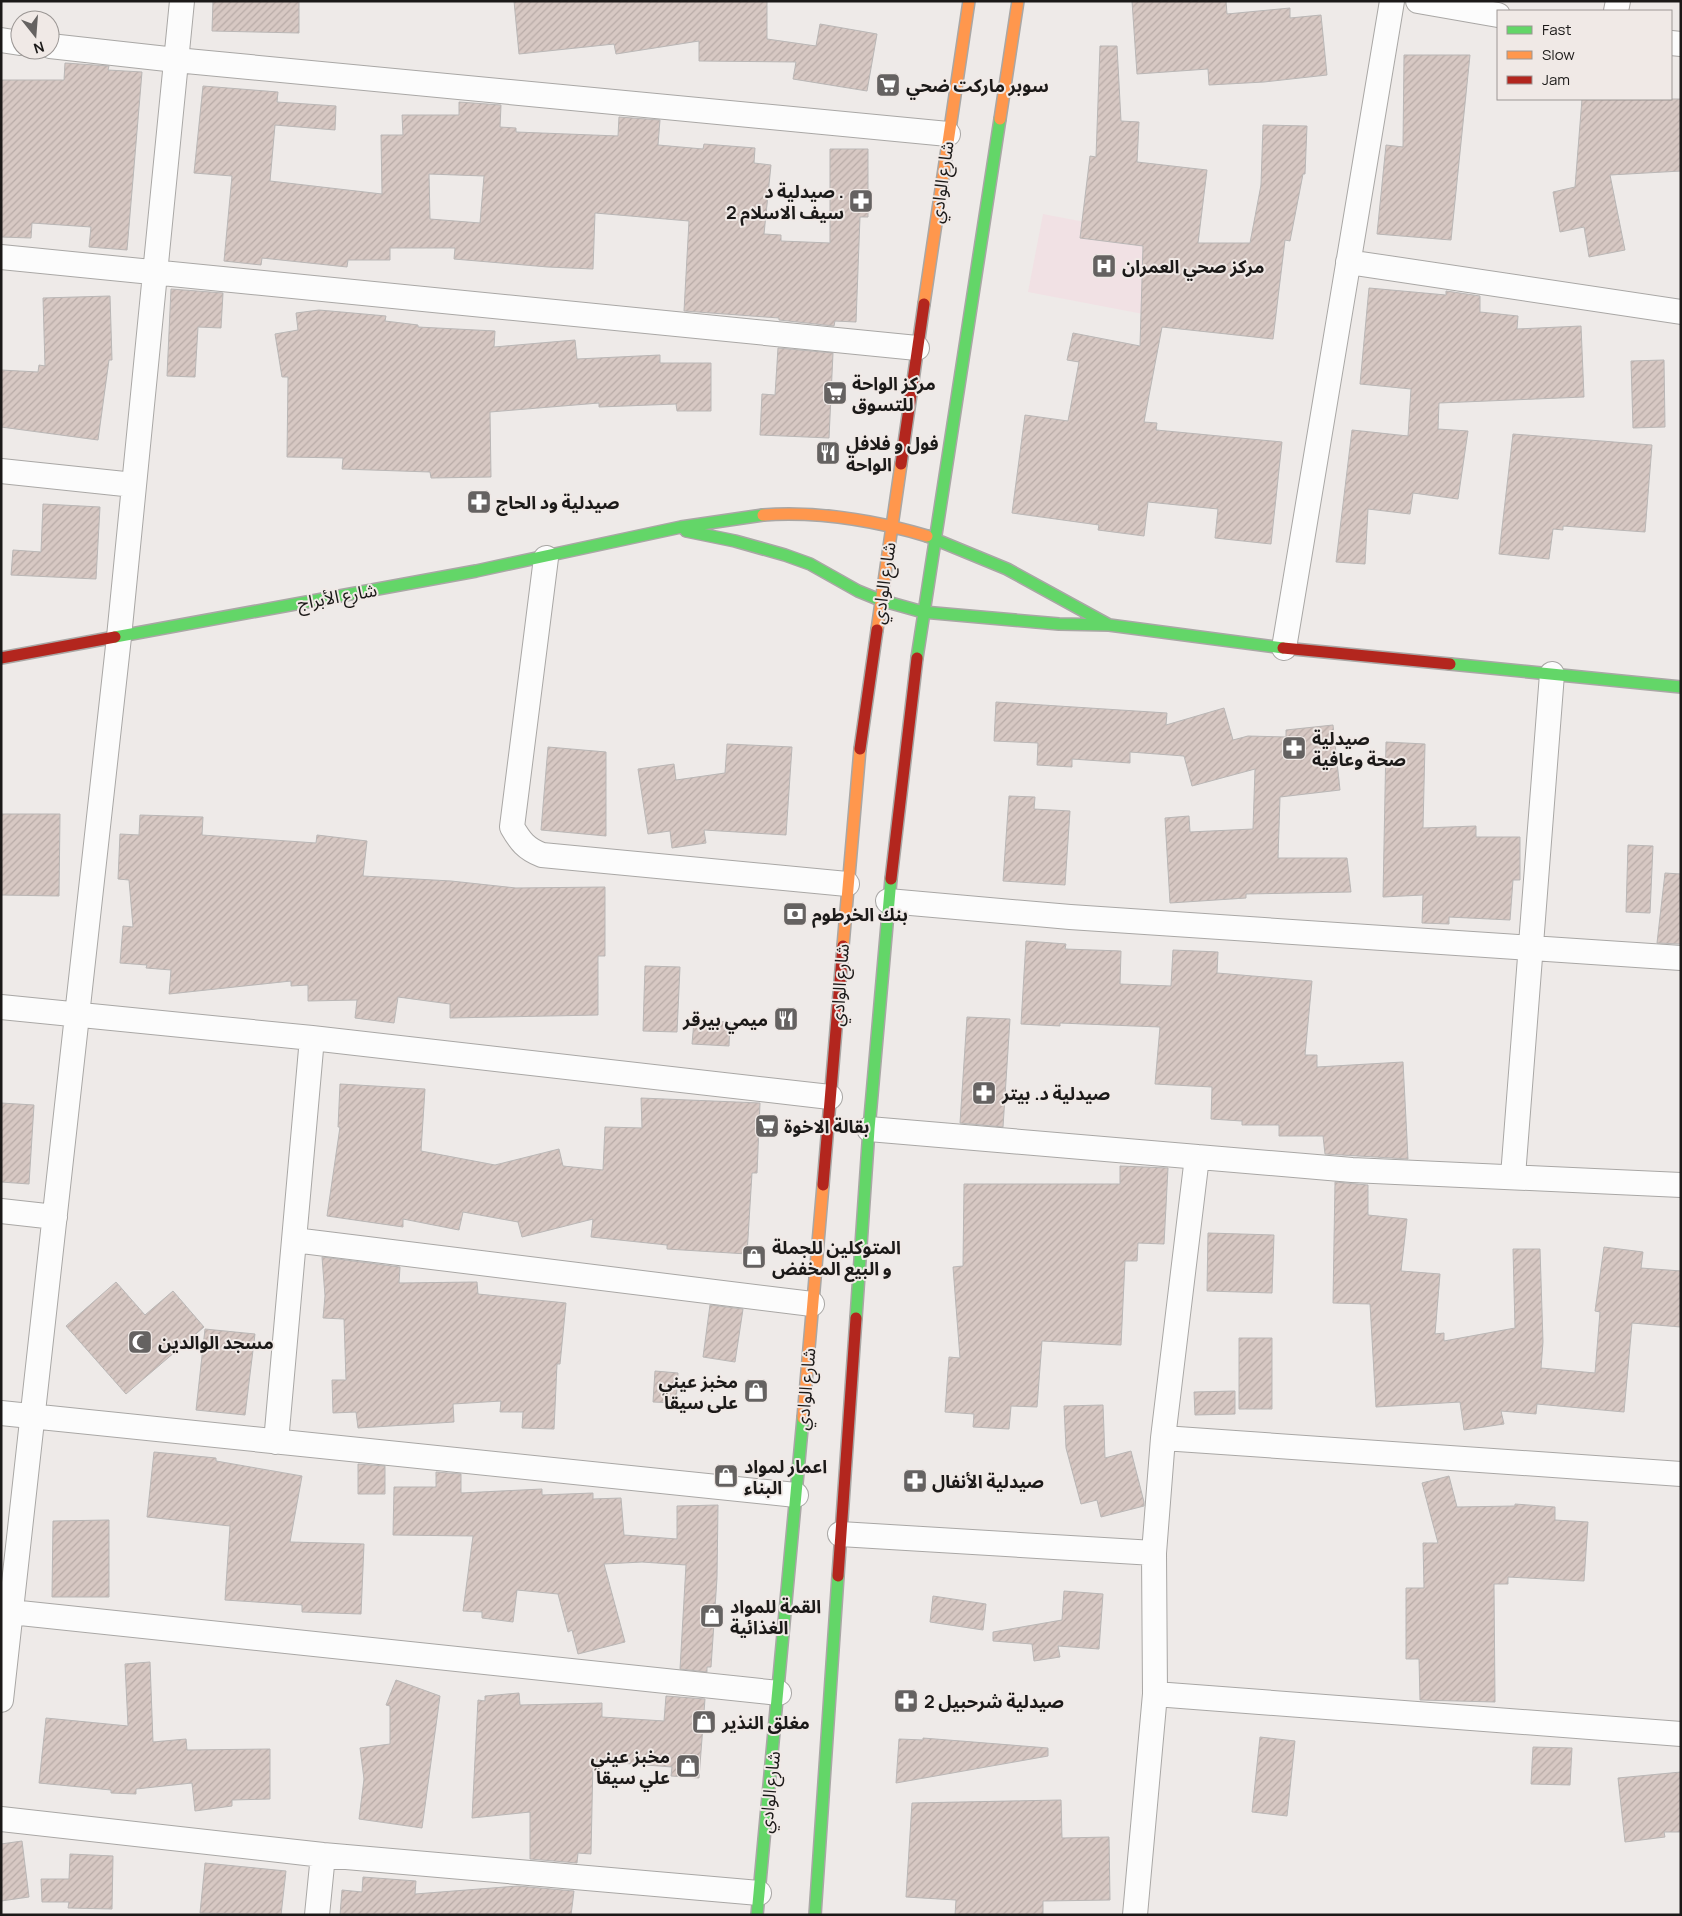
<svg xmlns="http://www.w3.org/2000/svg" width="1682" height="1916" viewBox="0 0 1682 1916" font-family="Manrope,'Noto Sans Arabic',sans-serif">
<defs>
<pattern id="building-hatch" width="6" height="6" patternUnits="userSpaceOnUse" patternTransform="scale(1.25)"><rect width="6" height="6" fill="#d7c8c3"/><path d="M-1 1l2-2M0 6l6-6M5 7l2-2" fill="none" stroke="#b8aba7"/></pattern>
</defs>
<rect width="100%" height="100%" fill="#eeeae8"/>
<path fill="#f1e1e4" d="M1043,214L1179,240L1164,318L1028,292Z"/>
<path fill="url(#building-hatch)" stroke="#bab7b6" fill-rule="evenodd" d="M213,1H299V33L212,31Z
M514,1H767V39L816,46L820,24L877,34L867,91L793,79L796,62L699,61V41L616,54L614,44L519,54Z
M1132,1H1226L1227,14L1290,8V18L1321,15L1327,75L1264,82L1209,85L1208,69L1137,74Z
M1100,46H1117L1121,121L1139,122L1137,162L1207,170L1198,243H1250L1261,185L1263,125L1307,126L1305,174H1303L1290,241L1285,240L1273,339L1162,327L1144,422L1157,423L1156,430L1282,442L1271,544L1215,538L1218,509L1148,502L1144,536L1098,530L1099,525L1012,513L1025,415L1068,421L1079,362L1067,360L1073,333L1140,346L1143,246L1080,238L1090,156L1096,157Z
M1404,55H1470L1451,240L1377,234L1386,145L1403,147Z
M65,63L109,66L108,70L142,72L127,250L89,247L91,227L32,223L31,238L1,237V80H64Z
M203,86L278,92L277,102L336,106L335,130L275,125L270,181L382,194L381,135H403L402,115H459V102L501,105L500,127L516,128V132L618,136L619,117L660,120L658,145L703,149L704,144L755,148L754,163L771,165L764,234L781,235V241L830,243V149H868V217H860L856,322L835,321L834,326L779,320V318L684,311L689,221L595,213L593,269L548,267L454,259L455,248H390V260H348L347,267L262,258L261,265L224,261L232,176L194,173ZM429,174L484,176L480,223L430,219Z
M1582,99H1681V171L1610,175L1625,250L1589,257L1584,227L1560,232L1553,192L1575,187Z
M1369,288L1446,295V291L1480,296V312L1518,316L1517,329L1581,326L1584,397L1439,403L1438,429L1468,431L1458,499L1413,493L1410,514L1368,509L1365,564L1336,562L1352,430L1408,436L1411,389L1360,384Z
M171,289L223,293L221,328L198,327L195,377L167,376Z
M110,296L112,360H109L98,440L1,427V370L38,372L39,365L45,366L43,298Z
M319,310L386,316L385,321L418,325V327L495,331L494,347L575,340L577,359L660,355V363H711V411H677L676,404L599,407V403L490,412L491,477L431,478L430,472L342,469L343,458L287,457L288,377H282L275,334L298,330L296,313Z
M778,348L833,353L829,438L760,435L762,394L775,395Z
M1664,360L1665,427L1633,428L1631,361Z
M1513,434L1652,445L1645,532L1563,526V530L1553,529L1549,559L1499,554Z
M43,504L100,507L96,579L11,575L13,550L41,552Z
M996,702L1167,713L1166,725L1224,708L1233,740L1248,736L1286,737V730L1333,725L1340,790L1280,797L1278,858H1347L1351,892L1246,894V898L1170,903L1165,818L1189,816L1190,832L1253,829L1255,769L1192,786L1184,756L1130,752V763L1072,759V767L1037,765L1038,743L994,741Z
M1386,742L1425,744L1423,828L1476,826V837H1520V880H1513L1510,920L1449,917V924L1422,923L1423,895L1383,897Z
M727,744L792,747L786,835L704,830L706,843L672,848L670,831L648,834L638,769L674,764L676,780L725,773Z
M548,747L606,752V836L541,830Z
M1009,796L1035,797L1034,809L1070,811L1065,885L1003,881Z
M1,814H60L59,896L1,895Z
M140,815L203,817L202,835L316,843L317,835L367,841L363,876L451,881L516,888L605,887V956H598V1015L450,1018V1004L398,997L394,1023L355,1018L357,1000L308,1001V985L291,986V981L169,994L171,970L146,968L147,965L120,963L123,926L133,927L129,880L118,879L120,834L139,835Z
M1628,845L1653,846L1650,913L1626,912Z
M1665,873L1681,874V944L1657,943Z
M1026,941L1066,944L1065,949L1121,951L1120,984L1171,986L1173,950L1218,952L1217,973L1312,981L1305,1055H1317V1067L1403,1062L1408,1159L1325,1154L1323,1136H1279V1125H1242V1121L1211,1119L1212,1087L1155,1084L1160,1027L1060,1023V1026L1021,1024Z
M645,966L680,967L677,1032L643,1031Z
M967,1017L1010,1019L1003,1127L960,1123Z
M694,1021L730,1022L729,1046L692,1044Z
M340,1084L425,1089L421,1151L495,1165L559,1149L563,1166L603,1170L605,1127L642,1128L641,1098L760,1103L757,1173H752L747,1254L667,1249V1245L591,1237L593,1219L522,1237L518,1222L463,1212L459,1230L403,1219V1227L327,1216L340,1127H338Z
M1,1103L34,1105L29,1184L1,1182Z
M1120,1166L1168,1168L1164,1244L1138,1243L1137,1261H1125L1121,1345L1042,1341L1037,1407L1011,1406L1009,1429L973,1427L974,1414L945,1412L949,1357L960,1358L953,1267L963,1266L964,1184H1120Z
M1335,1182L1368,1185V1215L1407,1219L1401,1271L1440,1274L1435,1334L1444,1333V1341L1515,1328L1513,1249H1540L1543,1342L1541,1368L1595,1373L1600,1312L1595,1311L1604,1247L1643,1252L1641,1268L1681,1271V1327L1632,1323L1624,1412L1537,1404L1536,1414L1501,1411L1504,1424L1464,1430L1460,1402L1376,1407L1370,1304L1333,1303Z
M1208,1233L1274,1235L1272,1293L1207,1291Z
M322,1257L400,1267L399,1283L477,1282L478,1294L566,1303L560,1364H557L554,1429L522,1428L523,1412H500L501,1401L453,1404L454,1422L358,1428L356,1412L333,1413L332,1380H346L344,1319L323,1318L325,1296Z
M116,1282L145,1315L173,1291L204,1327L126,1394L66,1326Z
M710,1305L743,1309L735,1362L703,1357Z
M205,1329L255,1334L245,1415L196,1410Z
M1239,1338H1272V1409H1239Z
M655,1371L678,1373L676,1403L653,1402Z
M1235,1391V1414L1195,1415L1194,1392Z
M1103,1405L1105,1458L1131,1451L1144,1502V1506L1101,1517L1097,1500L1081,1504L1066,1448L1064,1406Z
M154,1452L216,1458V1461L302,1476L290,1542L364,1544L361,1614L302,1612V1605L225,1600L230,1526L147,1517Z
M358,1464L385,1466V1494H358Z
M436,1472L461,1474V1493L542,1489V1495L593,1493V1499L621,1498L624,1535L677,1539V1506L718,1505L717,1578L711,1667H707V1672L680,1669L686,1565L642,1562L604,1564L625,1642L578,1654L572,1630L568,1632L558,1594L517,1590L513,1622L482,1618V1612L463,1611L473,1536L393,1535L394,1487H436Z
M1449,1476L1457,1507L1515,1506V1504L1555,1507V1520L1588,1522L1584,1581L1508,1577V1584H1494L1495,1702L1420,1700L1419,1659H1406V1588H1424L1423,1543H1438L1422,1483Z
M109,1520V1597H52L53,1521Z
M1064,1591L1103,1594L1099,1649L1058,1646L1060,1657L1034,1661L1032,1644L993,1641V1632L1062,1620Z
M933,1596L986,1604L983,1630L930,1622Z
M150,1662L153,1742L186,1739L187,1750L270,1749V1799L232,1800V1806L195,1811L192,1783L136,1789V1794L111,1793V1790L39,1783L46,1718L128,1726L125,1664Z
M396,1680L440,1696L422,1828L359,1819L364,1779L360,1748L390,1744V1706L386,1705Z
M519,1693L520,1705L602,1703V1717L664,1721L666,1696L705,1699L699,1778L671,1776L672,1767L593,1761L591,1854L578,1853L577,1863L530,1859V1812L472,1818L478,1700L485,1701V1696Z
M1260,1737L1295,1741L1287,1816L1252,1812Z
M923,1738L1048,1748V1756L896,1783L899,1739L923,1740Z
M1533,1747L1572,1748L1570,1785L1531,1784Z
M1681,1772V1832H1664L1665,1837L1625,1842L1618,1778Z
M1061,1800L1062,1838L1109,1837L1110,1900L1043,1901V1915H955L956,1900L906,1897L912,1803Z
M22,1841L29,1897L1,1901V1844Z
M70,1854L113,1856L112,1909L68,1908L69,1902H42L41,1879H69Z
M205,1863L286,1871L281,1915L200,1913Z
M363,1877L416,1881L415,1894L518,1886L574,1891L571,1915H340L342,1890L362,1892Z"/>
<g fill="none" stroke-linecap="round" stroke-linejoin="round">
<defs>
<path id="street" d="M1418,1L1498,15
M1616,11L1618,1
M1,40L20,43
M1671,43L1681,44
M50,46L176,60L948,134
M1,257L917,348
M1348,262L1681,312
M1,471L134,485
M546,558L512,827C520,841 526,849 542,855L847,884
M1284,648L1392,1
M888,901L1070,917L1681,958
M1,1007L312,1038L830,1097
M869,1129L1352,1170L1681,1185
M1513,1176L1552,674
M1,1211L55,1217
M294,1240L812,1304
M1,1413L796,1495
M1163,1438L1681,1474
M276,1442L312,1038
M840,1534L1154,1553
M1,1611L779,1693
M1155,1694L1681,1734
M1,1700L119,637L182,1
M1,1819L323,1855L759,1893
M317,1915L323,1855
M1135,1915L1155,1694L1154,1553L1163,1438L1197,1157"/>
<path id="fast" d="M686,531L735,541L785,555L810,564L858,591L880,600L923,612L1059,624L1109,625L1283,648
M927,536L1007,569L1109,625
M115,637L476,571L681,527L763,515
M917,658L1000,119
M1450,664L1681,687
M856,1318L869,1129L891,879
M757,1915L803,1418
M815,1915L838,1576"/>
<path id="slow" d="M1000,119L1018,1
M924,304L969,1
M763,515C820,511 873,520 927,536
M877,630L901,464
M843,946L860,749
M803,1418L823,1185"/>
<path id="jam" d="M901,464L924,304
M1283,648L1450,664
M1,658L115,637
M860,749L877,630
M891,879L917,658
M823,1185L843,946
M838,1576L856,1318"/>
</defs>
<use href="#street" stroke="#a9a7a5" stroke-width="26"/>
<use href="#fast" stroke="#a9a7a5" stroke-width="14"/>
<use href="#slow" stroke="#a9a7a5" stroke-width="14"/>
<use href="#jam" stroke="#a9a7a5" stroke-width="14"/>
<use href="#street" stroke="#fcfcfc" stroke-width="24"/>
<use href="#fast" stroke="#63d668" stroke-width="11"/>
<use href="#slow" stroke="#ff974d" stroke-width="11"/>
<use href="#jam" stroke="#b3261e" stroke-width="11"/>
</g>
<defs>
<symbol id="supermarket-square" viewBox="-11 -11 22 22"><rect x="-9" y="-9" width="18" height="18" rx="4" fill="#656261" stroke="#f0e9e6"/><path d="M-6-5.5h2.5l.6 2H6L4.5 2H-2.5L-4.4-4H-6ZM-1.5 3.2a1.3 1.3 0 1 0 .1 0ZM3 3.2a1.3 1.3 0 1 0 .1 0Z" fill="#fff"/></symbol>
<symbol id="pharmacy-square" viewBox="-11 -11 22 22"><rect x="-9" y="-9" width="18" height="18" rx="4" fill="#656261" stroke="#f0e9e6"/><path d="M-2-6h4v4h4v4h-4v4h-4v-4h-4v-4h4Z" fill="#fff"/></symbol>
<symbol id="hospital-square" viewBox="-11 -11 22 22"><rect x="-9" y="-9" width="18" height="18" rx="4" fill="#656261" stroke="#f0e9e6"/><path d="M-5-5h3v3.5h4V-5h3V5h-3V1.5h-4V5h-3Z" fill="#fff"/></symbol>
<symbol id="restaurant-square" viewBox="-11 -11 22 22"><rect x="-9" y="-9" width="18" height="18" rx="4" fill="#656261" stroke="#f0e9e6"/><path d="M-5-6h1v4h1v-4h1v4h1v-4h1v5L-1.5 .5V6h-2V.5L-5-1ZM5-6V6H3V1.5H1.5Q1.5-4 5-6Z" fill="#fff"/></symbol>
<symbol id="bank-square" viewBox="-11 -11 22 22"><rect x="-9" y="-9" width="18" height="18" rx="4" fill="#656261" stroke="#f0e9e6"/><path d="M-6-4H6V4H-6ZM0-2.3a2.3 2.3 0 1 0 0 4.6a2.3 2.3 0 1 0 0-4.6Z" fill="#fff"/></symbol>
<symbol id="shop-square" viewBox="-11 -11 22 22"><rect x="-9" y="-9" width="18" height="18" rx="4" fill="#656261" stroke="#f0e9e6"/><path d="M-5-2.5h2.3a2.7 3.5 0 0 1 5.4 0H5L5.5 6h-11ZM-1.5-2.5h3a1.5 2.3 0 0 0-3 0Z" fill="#fff"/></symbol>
<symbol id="mosque-square" viewBox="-11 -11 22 22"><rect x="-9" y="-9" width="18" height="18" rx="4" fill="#656261" stroke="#f0e9e6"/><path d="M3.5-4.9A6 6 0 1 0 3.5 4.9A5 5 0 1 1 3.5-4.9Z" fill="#fff"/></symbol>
</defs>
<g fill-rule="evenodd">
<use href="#supermarket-square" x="874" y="71" width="28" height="28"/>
<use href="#pharmacy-square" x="847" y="187" width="28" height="28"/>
<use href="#hospital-square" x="1090" y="252" width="28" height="28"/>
<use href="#supermarket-square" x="821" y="379" width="28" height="28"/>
<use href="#restaurant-square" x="814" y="439" width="28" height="28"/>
<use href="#pharmacy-square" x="465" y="488" width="28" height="28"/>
<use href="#pharmacy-square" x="1280" y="734" width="28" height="28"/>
<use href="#bank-square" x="781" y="900" width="28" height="28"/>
<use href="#restaurant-square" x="772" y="1005" width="28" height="28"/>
<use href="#pharmacy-square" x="970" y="1079" width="28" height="28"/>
<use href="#supermarket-square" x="753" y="1112" width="28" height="28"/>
<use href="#shop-square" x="740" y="1243" width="28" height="28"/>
<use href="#mosque-square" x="126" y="1328" width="28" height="28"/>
<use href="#shop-square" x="742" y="1377" width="28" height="28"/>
<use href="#shop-square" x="712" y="1462" width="28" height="28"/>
<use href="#pharmacy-square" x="901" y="1467" width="28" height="28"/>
<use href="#shop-square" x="698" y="1602" width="28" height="28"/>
<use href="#pharmacy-square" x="892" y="1687" width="28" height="28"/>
<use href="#shop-square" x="690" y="1708" width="28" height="28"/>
<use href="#shop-square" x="674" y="1752" width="28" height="28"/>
</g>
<g text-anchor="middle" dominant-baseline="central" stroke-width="4" stroke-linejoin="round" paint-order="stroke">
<g font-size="18" font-weight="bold" fill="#1b1918" stroke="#f0e9e6" text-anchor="start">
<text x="906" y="85">سوبر ماركت ضحي</text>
<text x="844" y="191" text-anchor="end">صيدلية د .<tspan x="844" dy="21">سيف الاسلام 2</tspan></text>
<text x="1122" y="266">مركز صحي العمران</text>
<text x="852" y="383">مركز الواحة<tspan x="852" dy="21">للتسوق</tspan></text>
<text x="846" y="443">فول و فلافل<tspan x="846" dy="21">الواحة</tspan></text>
<text x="496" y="502">صيدلية ود الحاج</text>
<text x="1312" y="738">صيدلية<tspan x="1312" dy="21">صحة وعافية</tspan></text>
<text x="812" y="914">بنك الخرطوم</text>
<text x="768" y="1019" text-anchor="end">ميمي بيرقر</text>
<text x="1002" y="1093">صيدلية د. بيتر</text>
<text x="784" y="1126">بقالة الاخوة</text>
<text x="772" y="1247">المتوكلين للجملة<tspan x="772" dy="21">و البيع المخفض</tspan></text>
<text x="158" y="1342">مسجد الوالدين</text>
<text x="738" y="1381" text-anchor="end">مخبز عيني<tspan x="738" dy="21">على سيقا</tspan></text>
<text x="744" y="1466">اعمار لمواد<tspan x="744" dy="21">البناء</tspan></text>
<text x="932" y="1481">صيدلية الأنفال</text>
<text x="730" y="1606">القمة للمواد<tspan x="730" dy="21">الغذائية</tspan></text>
<text x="924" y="1701">صيدلية شرحبيل 2</text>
<text x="722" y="1722">مغلق النذير</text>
<text x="670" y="1756" text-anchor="end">مخبز عيني<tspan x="670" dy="21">علي سيقا</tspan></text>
</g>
<g font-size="18" fill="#1b1918" stroke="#f0e9e6">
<text transform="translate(941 182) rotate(-82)">شارع الوادي</text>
<text transform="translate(883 583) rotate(-82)">شارع الوادي</text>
<text transform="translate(337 596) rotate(-10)">شارع الأبراج</text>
<text transform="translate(839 985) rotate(-86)">شارع الوادي</text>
<text transform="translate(805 1389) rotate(-85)">شارع الوادي</text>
<text transform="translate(769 1792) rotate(-84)">شارع الوادي</text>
</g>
</g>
<rect width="1682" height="1916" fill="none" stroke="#1b1918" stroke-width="5"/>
<rect x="1497" y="10" width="175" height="90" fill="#f0e9e6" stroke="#9b9694"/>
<rect x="1507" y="26" width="25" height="8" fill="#63d668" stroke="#9b9694"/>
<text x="1542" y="35" font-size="15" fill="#1b1918">Fast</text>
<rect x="1507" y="51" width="25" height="8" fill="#ff974d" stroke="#9b9694"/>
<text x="1542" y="60" font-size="15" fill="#1b1918">Slow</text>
<rect x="1507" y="76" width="25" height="8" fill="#b3261e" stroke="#9b9694"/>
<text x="1542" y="85" font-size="15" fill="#1b1918">Jam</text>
<g transform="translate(35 35) rotate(163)"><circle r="24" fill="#f0e9e6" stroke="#9b9694"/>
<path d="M0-4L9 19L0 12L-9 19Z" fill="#656261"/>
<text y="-8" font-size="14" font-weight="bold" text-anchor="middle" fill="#1b1918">N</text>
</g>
</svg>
